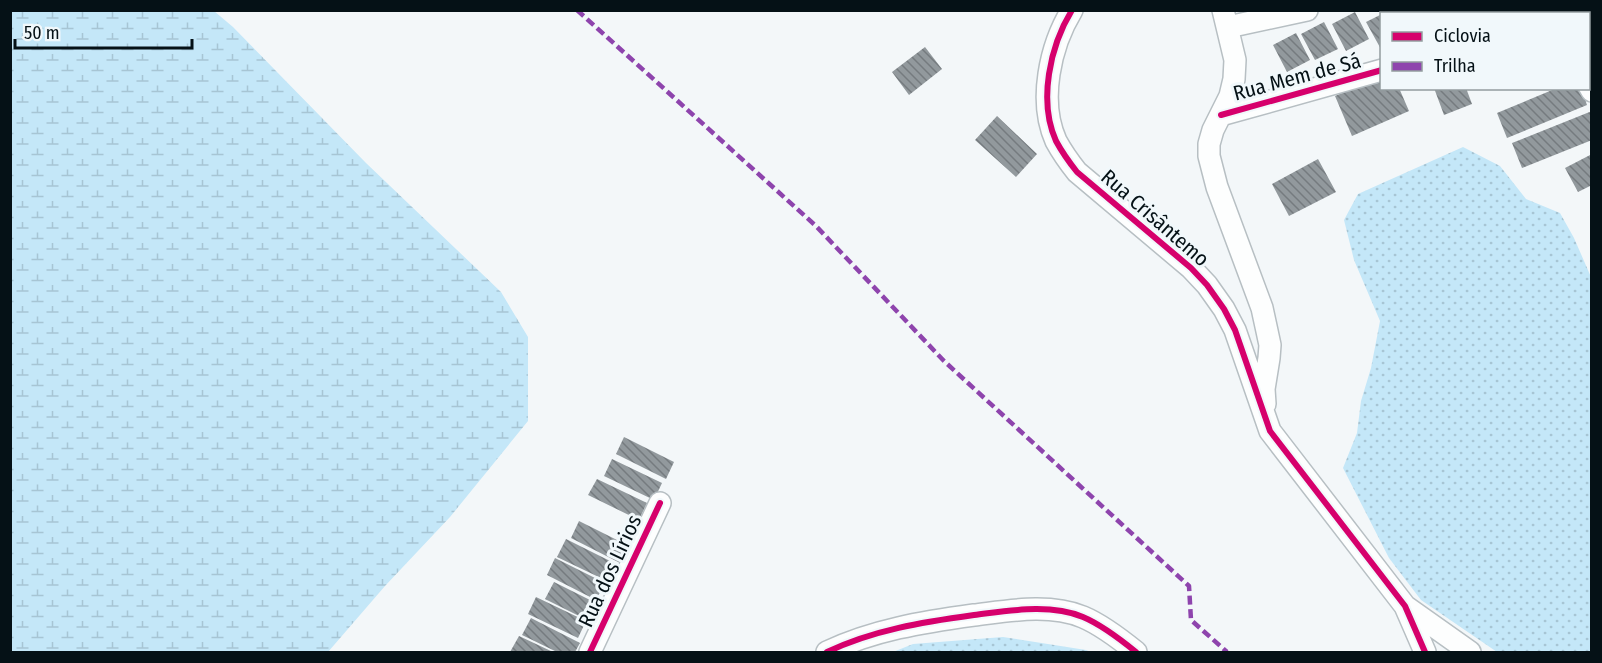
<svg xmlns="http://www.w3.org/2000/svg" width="1602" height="663" viewBox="0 0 1602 663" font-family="'Fira Sans Condensed',sans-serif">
<defs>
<pattern id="grass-dots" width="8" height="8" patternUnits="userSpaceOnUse" patternTransform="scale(1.5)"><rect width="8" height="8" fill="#c4e7f8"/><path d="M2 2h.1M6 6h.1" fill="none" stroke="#a7c5d4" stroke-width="1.8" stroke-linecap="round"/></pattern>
<pattern id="wetland-marsh" width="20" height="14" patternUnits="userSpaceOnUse" patternTransform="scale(1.5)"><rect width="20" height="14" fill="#c4e7f8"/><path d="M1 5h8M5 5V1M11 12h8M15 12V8" fill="none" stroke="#a7c5d4"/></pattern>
<pattern id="building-back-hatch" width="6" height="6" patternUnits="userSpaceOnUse" patternTransform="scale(1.5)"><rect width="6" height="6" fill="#92999d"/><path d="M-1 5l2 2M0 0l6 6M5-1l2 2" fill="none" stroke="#757b7f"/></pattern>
</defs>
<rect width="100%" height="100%" fill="#f3f7f9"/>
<path fill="url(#grass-dots)" d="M1463,147L1500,166L1526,199L1560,213L1574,238L1591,277V652H1497L1421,600L1389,558L1343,468L1357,433L1361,401L1371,368L1380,321L1354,260L1344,220L1358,194Z
M1003,637L1086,650L1091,652H893L913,644Z"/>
<path fill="url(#wetland-marsh)" d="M10,11H214L233,27L366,163L501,292L528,337V421L450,517L385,586L328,652H11Z"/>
<path fill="url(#building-back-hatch)" d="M1396,10H1423L1424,14H1395L1394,11Z
M1430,10H1459L1460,14H1431Z
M1463,10H1492L1494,14H1465Z
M1355,12L1369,39L1346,51L1332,24Z
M1382,14V51L1366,22Z
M1324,22L1338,49L1315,60L1301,34Z
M1296,33L1310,60L1287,72L1273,45Z
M925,47L942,69L909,95L892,72Z
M1382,76V88H1399L1409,111L1352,136L1335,96Z
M1434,88H1466L1472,104L1444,115Z
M1557,88H1581L1587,105L1507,138L1497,113Z
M1592,111V140L1522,168L1512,143Z
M997,116L1037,154L1016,177L975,140Z
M1592,154V185L1578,192L1565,168Z
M1318,159L1336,192L1289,216L1272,184Z
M624,437L674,462L666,479L616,454Z
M612,459L662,483L654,500L604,476Z
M597,479L647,503L639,520L588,495Z
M579,521L629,546L620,563L571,538Z
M566,539L616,564L607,581L557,557Z
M555,558L605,583L596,600L547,575Z
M554,582L604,607L595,624L545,599Z
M536,597L586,621L578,638L528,614Z
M531,618L580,643L575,652H557L522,635Z
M519,636L553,652H510Z"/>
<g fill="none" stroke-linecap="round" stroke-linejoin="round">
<defs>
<path id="street" d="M1072,10C1050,46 1038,101 1056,141C1062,152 1069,162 1077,172L1191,268L1207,285L1224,309L1235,330L1270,431L1405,606L1425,652
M1223,10L1235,60L1234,79L1230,96L1213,130L1209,144V156L1217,187L1262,308L1267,331L1270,345L1269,358L1264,389L1265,404
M1556,10L1557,14
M1228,27L1307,10
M1588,84L1592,91
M1221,115L1382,70
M1405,606L1470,652
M590,652L660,503
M827,652C873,630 923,622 974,615C1008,611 1049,603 1083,617C1102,625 1120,639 1136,652"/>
</defs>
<use href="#street" stroke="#b7bfc3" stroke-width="24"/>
<use href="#street" stroke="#fdfefe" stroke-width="21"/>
<path stroke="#8e44ad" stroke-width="4.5" stroke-dasharray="9 4.5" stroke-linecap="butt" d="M577,10L816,226L944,361L1189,586L1191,620L1227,652"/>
<defs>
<path id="cycleway" d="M1072,10C1050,46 1038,101 1056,141C1062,152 1069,162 1077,172L1191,268L1207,285L1224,309L1235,330L1270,431L1405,606L1425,652
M1221,115L1382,70
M590,652L660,503
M827,652C873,630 923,622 974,615C1008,611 1049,603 1083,617C1102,625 1120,639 1136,652"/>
</defs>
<use href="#cycleway" stroke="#f1f8fb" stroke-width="10"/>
<use href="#cycleway" stroke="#d6006c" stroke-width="6"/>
</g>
<g text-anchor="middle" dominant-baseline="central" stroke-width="6" stroke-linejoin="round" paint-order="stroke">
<g font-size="21" fill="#051116" stroke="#f1f8fb">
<text transform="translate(1297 77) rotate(-15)">Rua Mem de Sá</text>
<text transform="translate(1155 218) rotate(41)">Rua Crisântemo</text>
<text transform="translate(610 571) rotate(-65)">Rua dos Lírios</text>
</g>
</g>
<rect width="1602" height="663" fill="none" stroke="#051116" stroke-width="24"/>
<rect x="1380" y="12" width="210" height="78" fill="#f1f8fb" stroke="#939c9f" stroke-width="1.5"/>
<rect x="1392" y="32" width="30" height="9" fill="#d6006c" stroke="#939c9f" stroke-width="1.5"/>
<text x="1434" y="42" font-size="18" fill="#051116">Ciclovia</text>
<rect x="1392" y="62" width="30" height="9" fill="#8e44ad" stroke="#939c9f" stroke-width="1.5"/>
<text x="1434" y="72" font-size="18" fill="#051116">Trilha</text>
<path d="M15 39v9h177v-9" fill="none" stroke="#051116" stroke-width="3"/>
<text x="24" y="39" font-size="18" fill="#051116" stroke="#f1f8fb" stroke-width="4.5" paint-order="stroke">50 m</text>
</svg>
